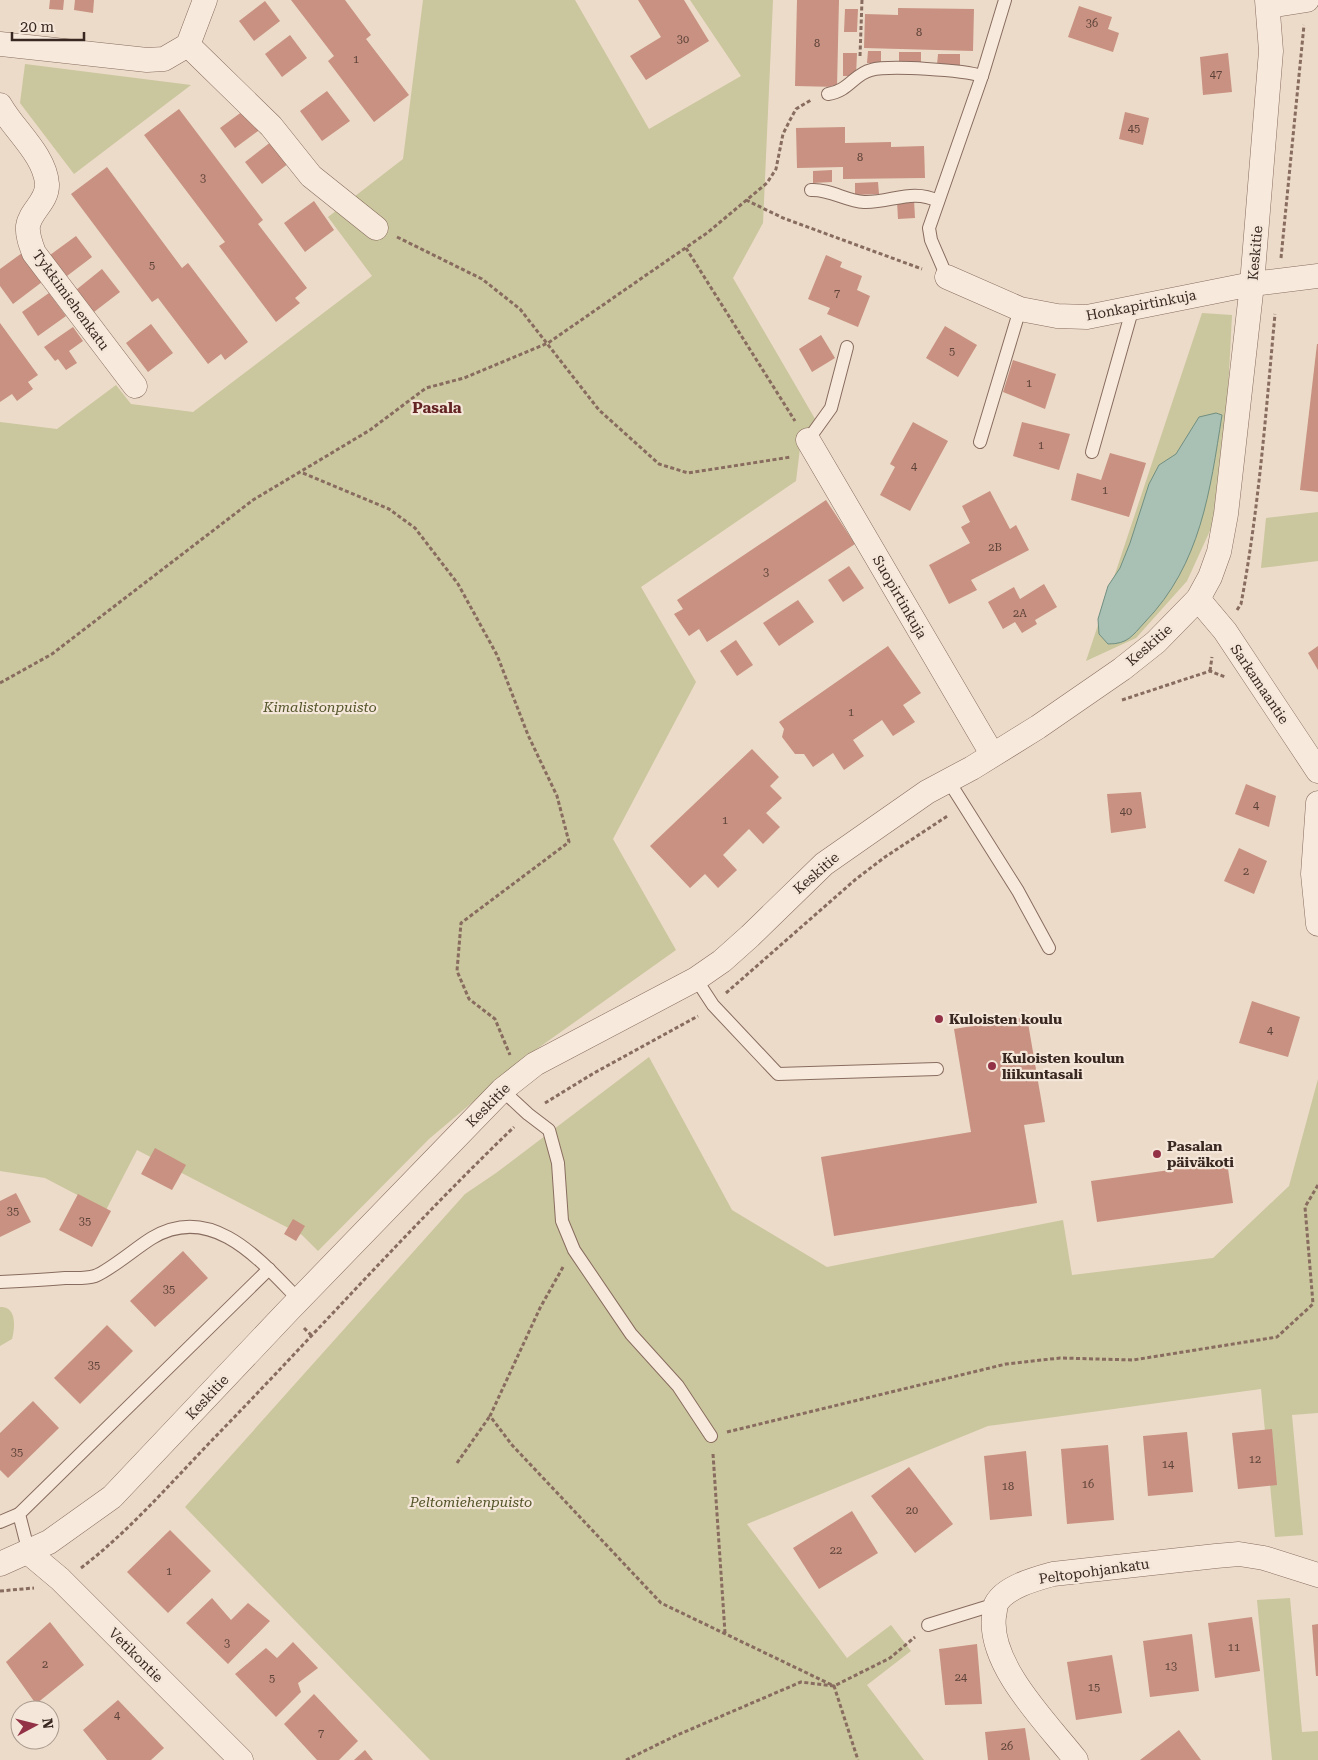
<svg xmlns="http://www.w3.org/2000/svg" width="1318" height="1760" font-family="'Roboto Serif',serif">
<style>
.green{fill:#cac69d}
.water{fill:#a9c1b5;stroke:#708f81}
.building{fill:#c89181}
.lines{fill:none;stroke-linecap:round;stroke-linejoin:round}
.service-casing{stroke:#886c5f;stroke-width:14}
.minor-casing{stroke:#886c5f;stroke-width:25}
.path{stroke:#886c5f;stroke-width:3;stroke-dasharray:4 2.5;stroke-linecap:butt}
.service{stroke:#f7eadc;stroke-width:12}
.minor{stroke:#f7eadc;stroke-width:24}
.poi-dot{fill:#933246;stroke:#f4e6d8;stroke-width:2}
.labels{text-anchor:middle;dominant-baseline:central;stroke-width:4.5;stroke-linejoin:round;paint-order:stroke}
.number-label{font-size:11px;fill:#5d4239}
.street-label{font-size:14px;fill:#392821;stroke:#f4e6d8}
.park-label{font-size:14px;font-style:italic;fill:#525429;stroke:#f4e6d8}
.poi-label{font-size:14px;font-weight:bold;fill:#392821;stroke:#f4e6d8;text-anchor:start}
.neighbourhood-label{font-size:15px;font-weight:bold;fill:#632423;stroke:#f4e6d8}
</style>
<rect width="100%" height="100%" fill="#ecdbc9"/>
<g class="green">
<polygon points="423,0 575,0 649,129 741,76 690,0 773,0 763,223 733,278 818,424 802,432 796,481 641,587 696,682 613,839 676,950 527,1056 429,1139 318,1251 302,1235 137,1150 106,1210 45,1178 0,1171 0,422 57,429 116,385 131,404 193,412 372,276 328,217 403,159"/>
<polygon points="25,64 191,85 74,174 20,103"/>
<polygon points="1202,313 1232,315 1227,411 1213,524 1187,581 1136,638 1086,661"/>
<polygon points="1318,512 1318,561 1261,568 1266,518"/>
<polygon points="649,1057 732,1210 827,1267 1063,1220 1072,1275 1213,1258 1289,1186 1318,1079 1318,1413 1292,1415 1303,1535 1275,1537 1261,1389 988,1426 747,1524 847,1658 891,1625 911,1651 867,1685 924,1760 430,1760 185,1507 465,1194 496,1173"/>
<path d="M0,1307C17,1306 15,1328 12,1339L0,1346Z"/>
<polygon points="1290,1598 1302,1732 1318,1731 1318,1760 1272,1760 1257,1600"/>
</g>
<path class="water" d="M1216,413L1222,415C1210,491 1201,564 1145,622C1132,636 1128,644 1108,644L1099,634L1098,619L1108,586L1120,568L1130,543L1149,484L1159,465L1176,454L1199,417Z"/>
<g class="building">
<polygon points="50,0 64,0 63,10 49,9"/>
<polygon points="75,0 94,0 93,13 74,10"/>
<polygon points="291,0 345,0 371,35 366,39 409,95 374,122 328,61 334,56"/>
<polygon points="638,0 684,0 709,41 646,80 630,56 661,37"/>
<polygon points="797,0 839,0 837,87 795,86"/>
<polygon points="265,1 280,21 254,41 239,21"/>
<polygon points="1079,6 1112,17 1108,29 1119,33 1113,52 1068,37"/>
<polygon points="898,8 974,9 973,51 864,48 865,14 898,15"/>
<polygon points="845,9 858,9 857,32 844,32"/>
<polygon points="290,35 307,58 282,77 265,54"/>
<polygon points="868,51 881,51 881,63 867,63"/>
<rect x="899" y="52" width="22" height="11"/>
<polygon points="843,53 857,53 856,76 843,76"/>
<polygon points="1228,53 1232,92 1203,95 1200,57"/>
<polygon points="938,54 960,54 960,65 937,65"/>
<polygon points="327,91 350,121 322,141 300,111"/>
<polygon points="247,108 262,128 235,148 220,128"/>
<polygon points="179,109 263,220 258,224 307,288 295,298 300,303 276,322 219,246 225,242 144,135"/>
<polygon points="1125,112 1149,118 1143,145 1119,139"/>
<polygon points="845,127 845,143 891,142 891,147 924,146 925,178 843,179 843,167 797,168 796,128"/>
<polygon points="272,141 289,163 262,184 245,162"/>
<polygon points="107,167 182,268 188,263 248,342 225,360 221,354 208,364 158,298 152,302 71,194"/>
<polygon points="832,170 832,182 813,183 813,171"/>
<polygon points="878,182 879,194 855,195 855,183"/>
<polygon points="914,200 915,218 898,219 897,201"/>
<polygon points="314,201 334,230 305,252 284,223"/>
<polygon points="76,236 92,257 67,276 50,255"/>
<polygon points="22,253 42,282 13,304 0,286 0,269"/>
<polygon points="826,255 842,262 840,267 862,276 857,290 870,296 858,327 827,314 830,308 808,299"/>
<polygon points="102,269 120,292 94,312 76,290"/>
<polygon points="49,293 66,316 38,336 22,312"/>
<polygon points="0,323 38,375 28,382 33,389 17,401 12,394 0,402"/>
<polygon points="151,324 173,353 148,372 126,343"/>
<polygon points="945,326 977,345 958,377 926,358"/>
<polygon points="73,327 83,341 69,351 77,363 66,370 58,359 55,361 44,347"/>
<polygon points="821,335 835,358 812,372 799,349"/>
<polygon points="1317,344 1318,344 1318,492 1300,490"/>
<polygon points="1013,360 1056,374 1045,409 1003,392"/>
<polygon points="913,422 948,441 910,511 880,495 895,467 890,464"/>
<polygon points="1022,422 1070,434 1059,470 1013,456"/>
<polygon points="1110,453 1146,463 1129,517 1071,500 1077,473 1101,480"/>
<polygon points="990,491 1010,529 1016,525 1029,550 971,580 977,590 949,604 929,565 970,543 961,527 970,522 962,506"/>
<polygon points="826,500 855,544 707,642 699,629 689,636 674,614 683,609 677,600"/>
<polygon points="849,566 864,588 843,602 828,580"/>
<polygon points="1044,584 1057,607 1035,620 1037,624 1022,633 1015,622 1003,629 988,602 1014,587 1020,599"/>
<polygon points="798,600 814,622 779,646 763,623"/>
<polygon points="736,640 753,665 737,676 720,651"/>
<polygon points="888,646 921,693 903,705 915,722 893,736 882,720 853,740 864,756 844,770 833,753 813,767 804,754 795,754 782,737 784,729 779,722"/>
<polygon points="1318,646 1318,670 1308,653"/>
<polygon points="752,749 779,777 770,786 782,798 766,813 780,827 763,844 749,829 723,855 737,870 718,888 705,874 690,888 650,846"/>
<polygon points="1246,784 1276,796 1269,827 1235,814"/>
<polygon points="1141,792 1146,828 1111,833 1107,794"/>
<polygon points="1239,848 1267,861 1254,894 1224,881"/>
<polygon points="1252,1001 1300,1017 1288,1057 1239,1043"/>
<polygon points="1027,1017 1045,1122 1024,1125 1037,1203 834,1236 821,1157 971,1132 954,1029"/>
<polygon points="155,1148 186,1165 172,1190 141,1174"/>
<polygon points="1227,1162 1233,1203 1097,1222 1091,1181"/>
<polygon points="16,1193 31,1222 0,1237 0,1201"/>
<polygon points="78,1194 111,1211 92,1247 59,1230"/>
<polygon points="293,1219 305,1226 296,1241 284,1234"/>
<polygon points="183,1251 208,1278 155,1327 130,1301"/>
<polygon points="107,1325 133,1351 80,1404 54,1378"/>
<polygon points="33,1401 59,1428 8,1478 0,1470 0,1433"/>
<polygon points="1272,1429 1277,1485 1238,1489 1232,1433"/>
<polygon points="1187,1432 1193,1492 1148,1496 1143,1436"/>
<polygon points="1108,1445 1114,1520 1067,1524 1061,1449"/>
<polygon points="1026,1451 1032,1516 990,1520 984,1456"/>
<polygon points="909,1467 953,1524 915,1553 871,1496"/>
<polygon points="852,1511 878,1553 819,1589 793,1548"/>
<polygon points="170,1530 211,1571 168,1613 127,1572"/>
<polygon points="212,1598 231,1620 248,1603 270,1621 228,1664 186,1623"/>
<polygon points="1252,1617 1260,1671 1215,1678 1208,1623"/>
<polygon points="50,1622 84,1665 36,1704 6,1662"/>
<polygon points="1318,1624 1318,1676 1316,1676 1312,1625"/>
<polygon points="1192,1634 1199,1691 1150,1697 1143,1641"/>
<polygon points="293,1642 318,1668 298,1683 301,1692 276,1717 235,1674 266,1648 277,1658"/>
<polygon points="977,1644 982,1704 945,1705 939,1649"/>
<polygon points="1112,1655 1122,1713 1076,1720 1067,1662"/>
<polygon points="314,1694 358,1741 339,1760 317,1760 284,1724"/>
<polygon points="118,1700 164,1748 151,1760 107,1760 83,1730"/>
<polygon points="1025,1728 1030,1760 988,1760 985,1732"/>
<polygon points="1179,1730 1201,1760 1140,1760"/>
<polygon points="365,1750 373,1760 354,1760"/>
</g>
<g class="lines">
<defs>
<g id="service">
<path d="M828,94C849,91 854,74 871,70C889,65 964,70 982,76"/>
<path d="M811,190C830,189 846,201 864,202C891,203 912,188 938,201"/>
<polyline points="947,277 931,240 929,228 982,76 1005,0"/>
<polyline points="808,440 831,408 847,347"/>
<polyline points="980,442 1020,309"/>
<polyline points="1092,452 1133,307"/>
<polyline points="948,780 1018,891 1049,948"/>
<polyline points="696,979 713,1005 778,1074 937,1069"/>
<polyline points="502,1090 528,1114 549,1130 558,1163 562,1221 574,1250 631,1334 678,1386 711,1436"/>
<path d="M0,1282C22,1281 43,1280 65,1278C74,1278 86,1279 95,1276C109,1271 137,1247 152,1238C212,1202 260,1260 299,1300"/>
<polyline points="0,1522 19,1514"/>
<polyline points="29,1553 19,1514 269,1269"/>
<polyline points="928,1625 996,1604"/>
</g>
<g id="minor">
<polyline points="1269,6 1307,0"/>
<polyline points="0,44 147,60 164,59 188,45 205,0"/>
<polyline points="188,45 271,126 311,176 376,228"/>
<path d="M0,105C14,130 45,155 47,184C48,201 30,211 28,226C27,235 31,245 34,253L135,386"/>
<polyline points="947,277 1020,309 1057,316 1087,317 1252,284 1318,276"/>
<polyline points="808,440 992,754"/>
<polyline points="1198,599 1225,631 1318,771"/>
<polyline points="1318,803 1313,874 1318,924"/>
<polyline points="29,1553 60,1579 241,1760"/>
<polyline points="0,1564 49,1542 112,1497 288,1311 502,1090 535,1064 696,979 722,961 750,936 824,864 927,792 972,768 1038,727 1122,669 1156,642 1198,599 1210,577 1219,552 1226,514 1252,284 1271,51 1267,0"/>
<path d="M1076,1760C1047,1723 988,1665 994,1616C995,1613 995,1607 996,1604C1005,1587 1035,1579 1053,1574L1216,1556L1239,1554L1264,1558L1318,1575"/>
</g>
</defs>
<use href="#service" class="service-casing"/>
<use href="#minor" class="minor-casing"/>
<g class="path">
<polyline points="860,56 862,0"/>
<polyline points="746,200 783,218 922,269"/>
<polyline points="397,237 482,279 520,309 599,410 659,464 688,473 791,457"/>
<polyline points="686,248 795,421"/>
<polyline points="1281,258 1304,25"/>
<polyline points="303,473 389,509 415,528 458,584 497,655 528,735 557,796 569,842 461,923 457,971 469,999 495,1019 510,1055"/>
<path d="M1237,610L1241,604C1259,508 1266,411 1275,314"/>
<polyline points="1210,671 1212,657"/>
<polyline points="0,683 52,654 253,500 370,430 426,388 464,378 548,343 707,233 767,183 776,169 783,134 790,120 796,109 811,100"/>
<polyline points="1122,700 1210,671 1225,677"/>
<polyline points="726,993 856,879 885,857 949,815"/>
<polyline points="545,1103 594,1073 698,1016"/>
<polyline points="563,1267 540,1308 490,1416 512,1445 661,1603 834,1686 858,1760"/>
<polyline points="304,1328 312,1336"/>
<polyline points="727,1432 1006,1364 1060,1358 1133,1360 1277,1337 1313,1304 1305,1207 1318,1185"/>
<polyline points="713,1454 725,1633"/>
<polyline points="457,1463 490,1416"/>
<path d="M81,1568C132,1529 175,1478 219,1433C318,1331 412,1225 514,1127"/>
<polyline points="0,1591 34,1588"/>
<polyline points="626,1760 675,1736 801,1682 834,1686 890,1658 915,1637"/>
</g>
<use href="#service" class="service"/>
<use href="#minor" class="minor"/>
</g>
<g class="poi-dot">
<circle cx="939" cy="1019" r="5"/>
<circle cx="992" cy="1066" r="5"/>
<circle cx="1157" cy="1154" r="5"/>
</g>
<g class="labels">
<g class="number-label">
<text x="1092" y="23">36</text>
<text x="919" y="32">8</text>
<text x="683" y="39">30</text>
<text x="817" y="43">8</text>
<text x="356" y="59">1</text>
<text x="1216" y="74">47</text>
<text x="1134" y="128">45</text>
<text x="860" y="157">8</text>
<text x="203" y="178">3</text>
<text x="152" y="265">5</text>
<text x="837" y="293">7</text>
<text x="952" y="351">5</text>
<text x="1029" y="383">1</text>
<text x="1041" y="445">1</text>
<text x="914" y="466">4</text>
<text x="1105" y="490">1</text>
<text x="995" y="547">2B</text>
<text x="766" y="572">3</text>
<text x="1020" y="613">2A</text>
<text x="851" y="712">1</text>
<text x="1256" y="805">4</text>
<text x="1126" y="811">40</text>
<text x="725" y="820">1</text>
<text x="1246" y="871">2</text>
<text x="1270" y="1030">4</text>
<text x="13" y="1211">35</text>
<text x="85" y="1221">35</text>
<text x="169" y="1289">35</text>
<text x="94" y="1365">35</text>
<text x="17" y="1452">35</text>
<text x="1255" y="1459">12</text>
<text x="1168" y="1464">14</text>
<text x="1088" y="1484">16</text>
<text x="1008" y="1486">18</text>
<text x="912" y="1510">20</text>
<text x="836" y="1550">22</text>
<text x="169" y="1571">1</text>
<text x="227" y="1643">3</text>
<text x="1234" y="1647">11</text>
<text x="45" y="1664">2</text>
<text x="1171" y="1666">13</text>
<text x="961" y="1677">24</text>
<text x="272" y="1678">5</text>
<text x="1094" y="1687">15</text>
<text x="117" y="1715">4</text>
<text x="321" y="1733">7</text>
<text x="1007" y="1746">26</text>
</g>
<g class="street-label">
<text transform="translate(1255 253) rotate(-85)">Keskitie</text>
<text transform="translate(71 300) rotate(54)">Tykkimiehenkatu</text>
<text transform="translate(1141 305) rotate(-11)">Honkapirtinkuja</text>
<text transform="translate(900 597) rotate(60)">Suopirtinkuja</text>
<text transform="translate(1149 645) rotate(-41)">Keskitie</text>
<text transform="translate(1260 684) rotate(56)">Sarkamaantie</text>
<text transform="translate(816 873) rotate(-41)">Keskitie</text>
<text transform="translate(488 1105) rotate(-45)">Keskitie</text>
<text transform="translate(207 1397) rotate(-47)">Keskitie</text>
<text transform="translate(1094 1571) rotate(-8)">Peltopohjankatu</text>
<text transform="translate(136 1655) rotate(45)">Vetikontie</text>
</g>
<g class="park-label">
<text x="320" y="707">Kimalistonpuisto</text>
<text x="471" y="1502">Peltomiehenpuisto</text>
</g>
<g class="poi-label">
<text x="949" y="1019">Kuloisten koulu</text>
<text x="1002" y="1058">Kuloisten koulun<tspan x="1002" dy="16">liikuntasali</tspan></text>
<text x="1167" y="1146">Pasalan<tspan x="1167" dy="16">päiväkoti</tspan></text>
</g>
<g class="neighbourhood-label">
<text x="437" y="408">Pasala</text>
</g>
</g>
<g transform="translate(35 1725) rotate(83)"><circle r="24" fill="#f4e6d8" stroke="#a99a8f"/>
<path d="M0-4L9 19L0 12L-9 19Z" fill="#933246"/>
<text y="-8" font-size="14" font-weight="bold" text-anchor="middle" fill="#392821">N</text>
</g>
<path d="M12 32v8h72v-8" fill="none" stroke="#392821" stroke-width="2.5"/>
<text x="20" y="32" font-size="15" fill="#392821" stroke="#f4e6d8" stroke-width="4" paint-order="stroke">20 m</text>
</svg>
